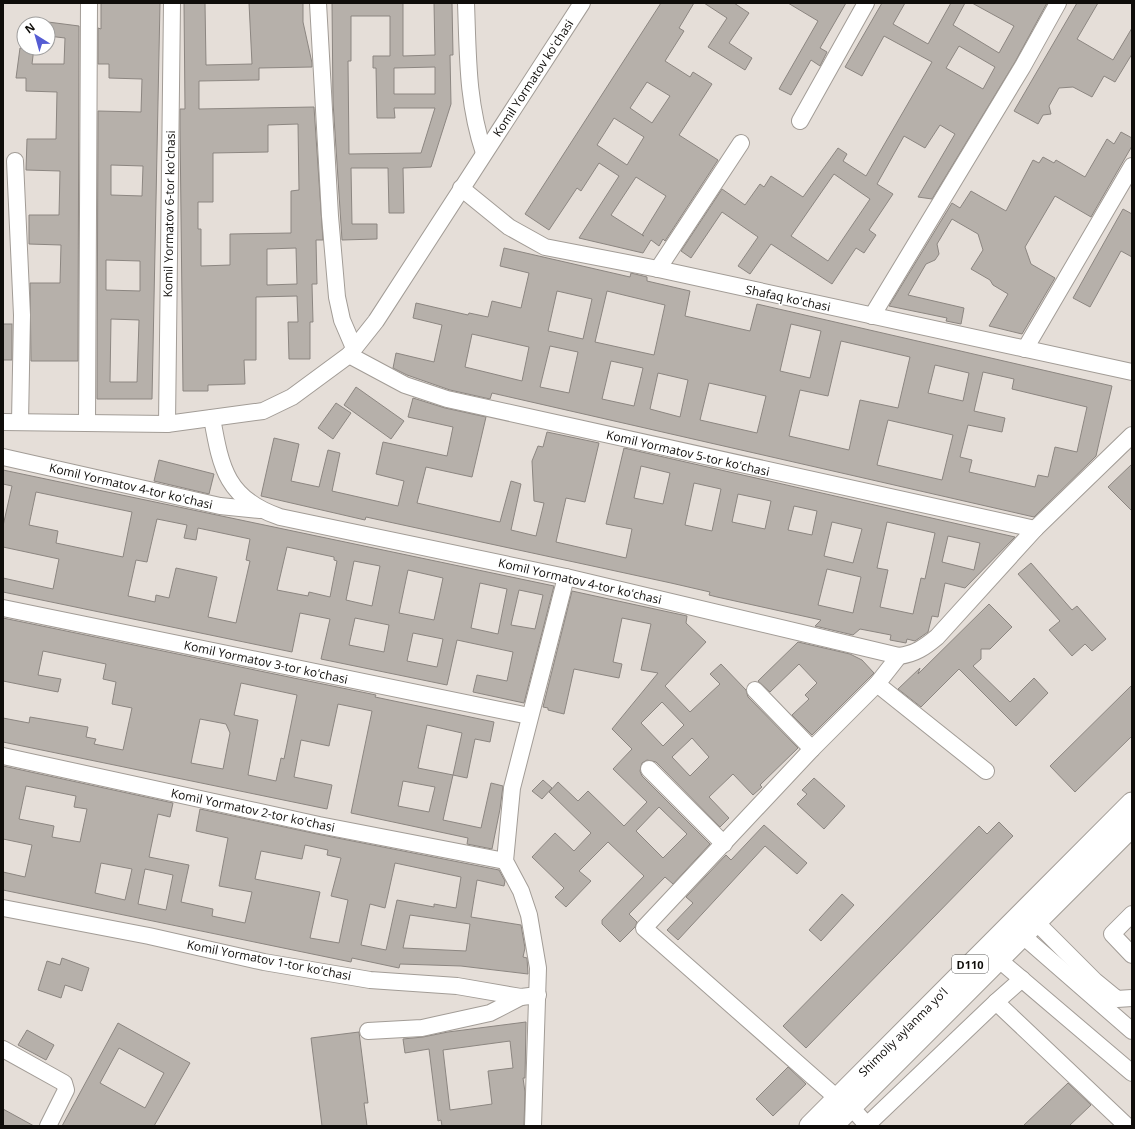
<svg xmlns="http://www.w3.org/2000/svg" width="1135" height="1129" font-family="'Open Sans',sans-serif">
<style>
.building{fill:#b6b0aa;stroke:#8c8681;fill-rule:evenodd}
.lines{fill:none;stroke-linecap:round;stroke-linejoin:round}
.minor-casing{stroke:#a29c96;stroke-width:18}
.major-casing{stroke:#a29c96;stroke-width:23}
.minor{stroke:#fff;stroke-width:16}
.major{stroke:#fff;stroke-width:21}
.labels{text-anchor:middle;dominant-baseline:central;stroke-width:3;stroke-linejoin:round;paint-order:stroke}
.shield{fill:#fff;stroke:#575654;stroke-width:1}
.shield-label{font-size:11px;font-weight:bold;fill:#0f0d0a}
.street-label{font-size:12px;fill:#0f0d0a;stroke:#fff}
</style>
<rect width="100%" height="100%" fill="#e5ded8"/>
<g class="building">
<path d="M101,3H160L152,399H97L98,111L141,112L142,79L109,78V64H98V28L101,29ZM111,165L143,166L142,196L111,195ZM106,260L140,261V291L106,290ZM111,319L139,320L137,382H110Z"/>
<path d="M184,3H205L206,65L252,64L249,3H303V22L312,63V67L259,68V80L199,81V109L314,107L323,240H316L317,284H312L313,322H310V359H289L288,322H298L297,296L256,297V360H244L245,384L208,385V391H183L180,127V109H185ZM298,124L299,190L291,191V233L230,234V265L201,266V229H198V202H213V153L268,152V125ZM296,248L297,284L267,285V249Z"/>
<path d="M332,3H403V56L435,55L434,3H452L453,55H450L451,104L431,167L403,168L404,213H389L388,168H351L352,224H377V239L342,240L333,102ZM351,16H390V56H373V68H376L377,118H395L394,108H435L421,153L349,154L348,61H351ZM435,67V94H394V68Z"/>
<path d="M661,3H694L679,28L684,31L665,61L690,77L693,72L712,84L679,135L718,160L665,241L663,239L659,246L651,240L643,253L579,238L619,176L599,163L581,191L577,188L549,230L525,214ZM647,82L670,96L652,123L630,108ZM614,118L644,137L627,165L597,145ZM636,177L666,196L642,235L644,236L611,215Z"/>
<polygon points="704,3 734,3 749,13 729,43 752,58 745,70 708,47 727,18"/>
<polygon points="788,3 846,3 820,48 827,52 820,66 811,60 791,95 779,89 818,21"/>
<path d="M882,3H905L893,24L928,44L951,3H965L953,25L999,53L1014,26L972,3H1047L1015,62L932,199L918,197L955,134L940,125L925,148L904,136L877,184L893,194L869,230L876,235L864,253L856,248L832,284L771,244L750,274L738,266L758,237L722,212L691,258L681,251L722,189L745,205L760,184L764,187L771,176L803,197L838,148L847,154L843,161L866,176L932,62L884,36L862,76L845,67ZM959,46L995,67L983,89L946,68ZM834,174L870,199L828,261L791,236Z"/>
<polygon points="1077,3 1098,3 1077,39 1113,60 1132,28 1132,54 1115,82 1104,76 1092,97 1073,87 1059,88 1049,106 1051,114 1043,115 1038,124 1014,111"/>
<polygon points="48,22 79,26 78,361 31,361 30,283 60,283 61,245 29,244 29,215 59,215 60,171 26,170 27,139 56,139 57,92 26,91 26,78 16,78 20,48 34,48 32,64 64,64 65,38 48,36"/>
<polygon points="1121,132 1132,138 1132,146 1091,217 1055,196 1025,247 1031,264 1055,278 1022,334 989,326 1008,294 993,285 990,280 971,269 983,250 978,234 952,219 937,244 939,254 935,260 926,264 908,295 964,308 961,324 946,321 947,318 889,306 952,203 960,208 971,191 1006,211 1033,160 1039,163 1043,157 1054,163 1056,160 1085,177 1107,139 1114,144"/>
<polygon points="1123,209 1132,214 1132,257 1121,251 1090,307 1073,298"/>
<path d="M504,248L630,277L631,273L647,277V281L690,291L685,316L750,331L757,304L1112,386L1096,456L1034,517L492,393L490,399L450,390L407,375L393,368L396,353L434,362L442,325L413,318L416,303L468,315L469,313L488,317L492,301L521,308L529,273L500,266ZM557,291L592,299L583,339L548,331ZM607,291L665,305L654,355L595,342ZM791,324L821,331L810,378L780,371ZM472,334L529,347L522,381L465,367ZM841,341L910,357L898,408L860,400L849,450L789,436L800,390L828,396ZM550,346L578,352L569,393L540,387ZM611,361L643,368L634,406L602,399ZM935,365L969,373L963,401L928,393ZM983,372L1014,379L1012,389L1087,407L1077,452L1055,447L1048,477L1038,475L1035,487L969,472L972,460L960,457L968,425L1002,432L1005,418L974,411ZM658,373L688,380L680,417L650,409ZM709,383L766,396L757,433L700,420ZM888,420L953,435L942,480L877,465Z"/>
<rect x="3" y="324" width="9" height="36"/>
<polygon points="356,387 404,421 391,439 344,405"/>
<path d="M413,398L445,408L486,417L472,477L426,467L417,503L500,522L511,481L521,484L511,530L536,536L544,503L534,501L532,461L538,446L543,447L547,432L599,443L585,502L566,498L556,542L626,558L632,529L606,524L624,448L1015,537L965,588L945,583L938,617L932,616L928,632L915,641L907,639L906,643L890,640L891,635L860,629L853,635L815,626L821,620L717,597L709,595L710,592L671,583L366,517L365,520L261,496L274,438L299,444L291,481L319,487L328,450L340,453L332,491L398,506L404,481L376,474L383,442L447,456L453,427L408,417ZM641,466L670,473L663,504L634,498ZM694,483L721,489L712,531L685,525ZM738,494L771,501L765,529L732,522ZM794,506L817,511L812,535L788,530ZM832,522L862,529L853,563L824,556ZM887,522L935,533L925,579L921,578L913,614L880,607L888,570L877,568ZM948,536L980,543L974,570L942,562ZM827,569L861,577L853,613L818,605Z"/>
<polygon points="336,403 351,413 333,439 318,428"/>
<polygon points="159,460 214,474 209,494 154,481"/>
<polygon points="1132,464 1132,511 1108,487"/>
<path d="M3,470L554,586L524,703L473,692L477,675L507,681L513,652L457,640L447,685L321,659L330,619L300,613L292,652L3,592V578L53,589L59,559L3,547V526L12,486L3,484ZM36,492L132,512L123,557L56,543L58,531L29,525ZM157,519L187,525L184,538L196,540L198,528L250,539L246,560L250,561L236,623L208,617L217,577L176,568L169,598L156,595L155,602L128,596L136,560L147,562ZM287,547L334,557V560L337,561L330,597L309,592L308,596L277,590ZM354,561L380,566L372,606L346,600ZM408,570L443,578L434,620L399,613ZM480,583L507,589L498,634L471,628ZM519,590L543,595L535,629L511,625ZM355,618L389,625L384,652L349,645ZM413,633L443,639L437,667L407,661Z"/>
<polygon points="1031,563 1072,610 1077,606 1106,639 1092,651 1085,644 1072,656 1049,630 1060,621 1018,574"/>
<path d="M572,591L687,616L686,623L706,642L665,686L690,712L720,684L710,674L721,664L746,690L748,697L798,748L760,785L762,787L753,795L733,774L709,797L729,818L720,827L656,762L647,760L642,763L640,771L642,776L710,844L673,884L665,877L629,914L637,922L635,927L620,942L602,924V920L644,876L608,842L579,871L591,881L566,907L555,897L564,888L532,857L555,833L574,851L591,833L549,792L558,782L578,801L588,791L624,826L647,802L613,769L632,749L612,729L658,673L641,670L651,624L622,618L613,662L622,664L619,678L574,669L564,714L548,710V708L543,707ZM662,702L684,725L663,746L641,723ZM692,738L709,757L690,776L672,757ZM659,807L687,834L663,858L636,831Z"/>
<polygon points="989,604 1012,627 990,649 981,649 981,659 973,666 1010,702 1034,678 1048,693 1016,726 959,669 921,707 898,689 920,668 918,674"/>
<path d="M3,618L376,695L375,697L494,722L490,742L475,739L467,778L453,775L462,733L427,725L418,768L453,775L443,820L481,828L491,783L503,786L500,809L492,849L467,844L468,838L351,813L372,711L338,704L329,746L301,740L294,777L332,785L327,809L3,742V718L29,723L30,717L88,727L86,737L96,739L94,744L123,750L132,708L112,704L116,682L103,679L106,664L43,651L38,675L61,679L58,692L3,681ZM241,683L297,695L284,759L281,758L276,781L248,775L258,720L234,715ZM200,719L226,724L230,733L223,769L191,763ZM403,781L435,787L429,812L398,806Z"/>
<polygon points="798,642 850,654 862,660 874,673 812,735 792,715 809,699 805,695 817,683 799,664 770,692 758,681"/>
<polygon points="1132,685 1132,736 1075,792 1050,766"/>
<path d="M3,766L173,803L170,817L158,814L149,857L189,865L181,902L213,909L212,916L245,923L252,892L219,886L228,838L196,831L200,809L317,834L499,870L505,881L504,886L477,880L471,917L521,925L525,948L523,957L527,958L528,974L461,966L400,964L399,968L352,958L351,962L3,890V872L25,877L32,845L3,839ZM26,786L76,796L74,807L87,809L80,842L52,837L54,826L19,819ZM305,845L328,850L327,855L341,858L331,896L348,900L339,943L310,938L320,892L255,879L261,851L302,859ZM101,863L132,869L125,900L95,893ZM395,863L461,877L456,908L434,904V907L397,900L386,950L361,945L370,904L385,908ZM145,869L173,875L166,910L138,904ZM410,915L470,924L466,951L403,948Z"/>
<polygon points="814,778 845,806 824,829 797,804 807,794 802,790"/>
<polygon points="543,780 552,788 542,799 532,791"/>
<polygon points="999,822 1013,836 806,1048 783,1026 979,826 987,834"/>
<polygon points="764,825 807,863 797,874 765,846 678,940 667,930 693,903 686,897 726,855 731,860"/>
<polygon points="842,894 854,905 821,941 809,930"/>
<polygon points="62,958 89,968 82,991 65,985 61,998 38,990 47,961 60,965"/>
<path d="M526,1022L525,1078H523L525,1092L524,1126H442L441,1120L438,1121L429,1049L405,1053L403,1039L423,1037L448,1032ZM510,1041L513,1068L488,1071L492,1104L450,1110L443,1050Z"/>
<path d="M118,1023L190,1063L154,1126H62ZM119,1048L164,1073L145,1108L100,1083Z"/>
<polygon points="27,1030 54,1045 46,1060 18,1045"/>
<polygon points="359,1032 368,1103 364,1103 367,1126 322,1126 311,1038"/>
<polygon points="788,1067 806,1084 773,1116 756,1099"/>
<polygon points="1068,1083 1091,1105 1069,1126 1023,1126"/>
<polygon points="3,1109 34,1126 3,1126"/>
</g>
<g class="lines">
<defs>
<g id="minor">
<polyline points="318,3 330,216 337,297 342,320 354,348"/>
<path d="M466,3C468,56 467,102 484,153"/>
<polyline points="800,121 866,3"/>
<polyline points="15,161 22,315 20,422"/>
<polyline points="461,188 509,227 545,247 658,269 1132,372"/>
<polyline points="658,269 741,143"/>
<polyline points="872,316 1023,66 1058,3"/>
<polyline points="1025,349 1132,166"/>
<polyline points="349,355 405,385 447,399 1035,529"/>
<path d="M212,418C221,469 227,499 280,517L566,577L899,656C915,654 925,647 937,637L1035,529L1132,435"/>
<polyline points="3,422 167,424 263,411 292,397 349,355 376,321 582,3"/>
<polyline points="87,423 89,3"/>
<polyline points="167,424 172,3"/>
<polyline points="3,457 220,506 260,510"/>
<polyline points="3,608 529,716"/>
<polyline points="877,684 986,771"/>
<polyline points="755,690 812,749"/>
<polyline points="3,756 319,825 505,861"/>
<polyline points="649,769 724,844"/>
<polyline points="3,908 149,936 264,962 370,980 457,986 521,997 538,995"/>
<polyline points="1132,914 1112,934 1132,955"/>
<polyline points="1037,923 1095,981 1117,999 1132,998"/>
<polyline points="1023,936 1132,1031"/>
<polyline points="998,959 1132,1073"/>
<polyline points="996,1002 1022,979"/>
<polyline points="368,1031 422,1028 490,1013 521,997"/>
<polyline points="3,1049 64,1083 66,1090 48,1126"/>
<polyline points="837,1098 644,928 812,749 877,684 899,656"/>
<polyline points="851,1107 867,1125 996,1002 1127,1126"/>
<polyline points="533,1126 538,968 529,915 521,891 505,861 512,788 566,577"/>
</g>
<g id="major">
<polyline points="810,1126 1132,803"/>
<polyline points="832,1126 1132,826"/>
</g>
</defs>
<use href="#minor" class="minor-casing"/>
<use href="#major" class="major-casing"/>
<use href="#minor" class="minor"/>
<use href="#major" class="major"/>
</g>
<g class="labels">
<rect class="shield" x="952" y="955" width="36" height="18" rx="3"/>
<g class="shield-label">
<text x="970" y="964">D110</text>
</g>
<g class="street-label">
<text transform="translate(533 78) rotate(-57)">Komil Yormatov koʻchasi</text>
<text transform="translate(169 214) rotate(-89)">Komil Yormatov 6-tor koʻchasi</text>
<text transform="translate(788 298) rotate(12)">Shafaq koʻchasi</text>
<text transform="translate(688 453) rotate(13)">Komil Yormatov 5-tor koʻchasi</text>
<text transform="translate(131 486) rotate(13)">Komil Yormatov 4-tor koʻchasi</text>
<text transform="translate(580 581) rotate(13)">Komil Yormatov 4-tor koʻchasi</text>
<text transform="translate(266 662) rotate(12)">Komil Yormatov 3-tor koʻchasi</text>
<text transform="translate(253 810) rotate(12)">Komil Yormatov 2-tor koʻchasi</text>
<text transform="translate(269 960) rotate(11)">Komil Yormatov 1-tor koʻchasi</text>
<text transform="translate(903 1032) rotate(-45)">Shimoliy aylanma yoʻl</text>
</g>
</g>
<rect width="1135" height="1129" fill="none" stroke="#0f0d0a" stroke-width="8"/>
<g transform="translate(36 36) rotate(323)"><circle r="19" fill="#ffffff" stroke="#9f9e9d"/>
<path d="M0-3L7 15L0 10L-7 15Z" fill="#555cd3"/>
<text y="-6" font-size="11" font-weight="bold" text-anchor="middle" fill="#0f0d0a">N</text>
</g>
</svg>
